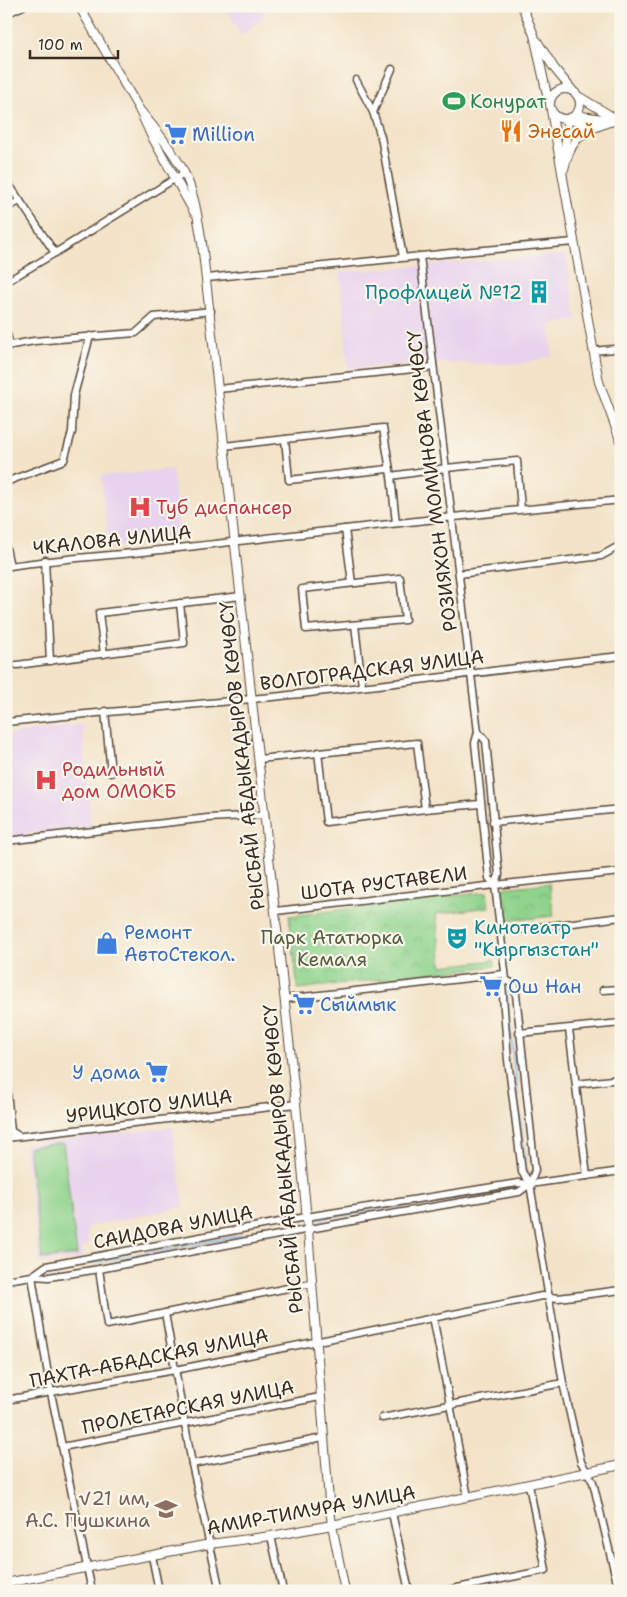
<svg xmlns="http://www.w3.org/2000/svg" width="627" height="1597" font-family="'Shantell Sans',sans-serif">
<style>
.built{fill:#e8d2ee}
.park{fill:url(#park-crowns);stroke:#647e55}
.garden{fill:#8ed38c;stroke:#647e55}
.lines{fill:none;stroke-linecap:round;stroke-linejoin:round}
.stream{stroke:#77ade5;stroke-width:2}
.minor-casing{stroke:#574638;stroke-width:9}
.major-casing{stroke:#574638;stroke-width:10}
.minor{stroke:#fff;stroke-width:6}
.major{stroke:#fff;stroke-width:8}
.labels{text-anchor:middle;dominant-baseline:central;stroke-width:4.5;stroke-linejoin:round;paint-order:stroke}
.leisure-label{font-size:19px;fill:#27864d;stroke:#fbf7ec;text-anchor:start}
.food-label{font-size:19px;fill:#c56008;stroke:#fbf7ec;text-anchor:start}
.shop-label{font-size:19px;fill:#366cbe;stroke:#fbf7ec;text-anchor:start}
.culture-label{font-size:19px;fill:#0d838f;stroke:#fbf7ec;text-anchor:end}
.street-label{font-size:19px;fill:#3b2a1e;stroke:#fbf7ec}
.health-label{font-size:19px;fill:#be3a42;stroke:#fbf7ec;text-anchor:start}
.park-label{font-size:19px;fill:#545d3f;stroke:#fbf7ec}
.education-label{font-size:19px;fill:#785e54;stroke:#fbf7ec;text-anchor:end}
</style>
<defs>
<pattern id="park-crowns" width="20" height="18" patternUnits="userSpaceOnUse" patternTransform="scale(1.25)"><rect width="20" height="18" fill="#8ed38c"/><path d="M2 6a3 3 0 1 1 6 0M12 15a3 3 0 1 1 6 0" fill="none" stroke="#7bb578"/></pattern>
</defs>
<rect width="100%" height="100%" fill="#fbf7ec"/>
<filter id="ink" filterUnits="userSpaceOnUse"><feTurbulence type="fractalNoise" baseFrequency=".02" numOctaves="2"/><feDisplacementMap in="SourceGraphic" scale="10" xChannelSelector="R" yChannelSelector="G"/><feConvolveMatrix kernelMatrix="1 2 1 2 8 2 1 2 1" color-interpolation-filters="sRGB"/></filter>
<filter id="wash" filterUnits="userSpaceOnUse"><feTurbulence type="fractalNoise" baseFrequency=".0096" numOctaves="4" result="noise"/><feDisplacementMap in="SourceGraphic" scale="20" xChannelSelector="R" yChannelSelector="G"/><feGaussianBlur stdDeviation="1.12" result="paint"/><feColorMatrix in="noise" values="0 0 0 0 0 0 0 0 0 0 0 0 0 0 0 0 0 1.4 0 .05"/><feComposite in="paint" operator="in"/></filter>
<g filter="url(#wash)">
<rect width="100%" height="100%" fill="#f3e3c8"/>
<g class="built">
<polygon points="225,6 265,6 263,18 241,36"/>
<polygon points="566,254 577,320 550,325 552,356 520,364 420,363 348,369 340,272"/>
<polygon points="172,469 180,538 109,548 101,476"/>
<polygon points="82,724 91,826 6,837 6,735"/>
<polygon points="172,1127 184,1207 87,1227 89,1245 82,1248 83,1258 40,1263 24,1144"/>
</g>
<g class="park">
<polygon points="549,883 554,916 505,921 502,888"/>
<polygon points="487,892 489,907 436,914 442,966 494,960 495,966 298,989 289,916"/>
</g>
<polygon class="garden" points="63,1143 77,1255 42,1259 28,1147"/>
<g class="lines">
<g class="stream">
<polyline points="506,988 526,1175"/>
<polyline points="319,1219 519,1188"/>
<polyline points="48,1271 298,1225"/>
</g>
</g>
</g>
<g filter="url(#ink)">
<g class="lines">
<defs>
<g id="minor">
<polyline points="6,14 23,6"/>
<polyline points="392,69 373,112 381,137 403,257"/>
<polyline points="356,80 373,112"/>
<polyline points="6,180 55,253 6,282"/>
<polyline points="6,208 20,201"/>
<polyline points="55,253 184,173"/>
<polyline points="420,256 478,732 475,743 489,878 495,885"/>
<polyline points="207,278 450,253 574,242"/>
<polyline points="6,331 10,345"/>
<polyline points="6,346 34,341 136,333 154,317 211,311"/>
<polyline points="593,351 614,349 621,351"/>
<polyline points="218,389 433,367"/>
<polyline points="285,439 289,480 388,469"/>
<polyline points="224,446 383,428 391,476 396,523"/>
<polyline points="391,476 446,468 517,461 521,509"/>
<polyline points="6,482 64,460 72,432 74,395 90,336"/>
<polyline points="345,529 352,583"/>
<path d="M6,548L10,566C60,558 111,556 161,550C314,533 467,514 621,500"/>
<polyline points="45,560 50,661"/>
<polyline points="459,574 601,556 621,545"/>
<polygon points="400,578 405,620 306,629 302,589"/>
<polyline points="355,625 362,686"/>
<polyline points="104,654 99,613 241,596"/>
<polyline points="17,665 184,643 180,603"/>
<polyline points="105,711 111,773"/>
<path d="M6,722C88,713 170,707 252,699C375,687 498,669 621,656"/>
<polyline points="478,732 486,741 499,875 495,885 506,980 502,984 508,1060 522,1172 530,1184 563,1383 581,1462 593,1482 619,1591"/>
<polyline points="318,752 326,822 425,809 480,804"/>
<polyline points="259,759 417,743 425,809"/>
<polyline points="493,822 621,809"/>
<polyline points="6,841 208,818 265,815"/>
<polyline points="276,911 495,885 621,872"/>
<polyline points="500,932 621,917"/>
<polyline points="506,980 515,985 535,1171 530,1184"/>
<polyline points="603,990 621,989"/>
<polyline points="285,999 504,974"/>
<polyline points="569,1029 587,1176"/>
<polyline points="519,1033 621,1023"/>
<polyline points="6,1082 11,1131 19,1136"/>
<polyline points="576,1084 621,1079"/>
<polyline points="6,1138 296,1104"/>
<polyline points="99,1269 107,1325 312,1283"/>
<polyline points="32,1276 46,1266 306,1217 518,1183 530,1184 621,1171"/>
<polyline points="32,1276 51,1393 92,1591"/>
<polyline points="6,1280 32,1276 49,1277 99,1269 368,1218 519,1192 530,1184"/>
<polyline points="165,1313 192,1464 220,1591"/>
<polyline points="433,1317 468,1497"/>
<polyline points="6,1400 175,1370 542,1296 558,1298 621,1290"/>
<polyline points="382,1418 563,1383"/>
<polyline points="62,1447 320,1397"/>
<polyline points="192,1464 323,1438"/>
<polyline points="392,1513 409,1591"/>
<polyline points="271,1536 283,1591"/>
<polyline points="152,1556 159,1591"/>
<polyline points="443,1591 546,1570 529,1485"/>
</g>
<g id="major">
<polyline points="79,6 139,109 151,135 194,212"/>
<polyline points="522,6 534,35 547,95 550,101"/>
<polyline points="537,41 554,68 573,91"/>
<circle cx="565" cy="104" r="15"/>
<polyline points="578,96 621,122"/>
<path d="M139,109C155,129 172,149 184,172C195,194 198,220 202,243L296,1104L308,1230L329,1501L332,1525L345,1591"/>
<polyline points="551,110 599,382 621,442"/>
<polyline points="575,115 609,120"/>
<path d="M570,118C582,129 601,125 614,121"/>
<polyline points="564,157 568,119"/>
<path d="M564,169C570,143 578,133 604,124"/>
<polyline points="6,1583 210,1544 271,1536 332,1525 621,1465"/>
</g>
</defs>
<use href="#minor" class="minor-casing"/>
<use href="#major" class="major-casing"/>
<use href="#minor" class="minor"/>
<use href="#major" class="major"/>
</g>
</g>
<defs>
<symbol id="stadium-bare" viewBox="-9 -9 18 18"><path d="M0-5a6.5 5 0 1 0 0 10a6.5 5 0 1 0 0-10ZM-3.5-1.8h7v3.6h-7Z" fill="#2e9e5b" stroke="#fbf7ec" stroke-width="2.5" paint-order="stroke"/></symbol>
<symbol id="restaurant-bare" viewBox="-9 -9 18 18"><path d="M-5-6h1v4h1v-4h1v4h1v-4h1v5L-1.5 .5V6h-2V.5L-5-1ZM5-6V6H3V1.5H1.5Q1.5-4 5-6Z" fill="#e8710a" stroke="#fbf7ec" stroke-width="2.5" paint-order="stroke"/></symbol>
<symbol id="supermarket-bare" viewBox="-9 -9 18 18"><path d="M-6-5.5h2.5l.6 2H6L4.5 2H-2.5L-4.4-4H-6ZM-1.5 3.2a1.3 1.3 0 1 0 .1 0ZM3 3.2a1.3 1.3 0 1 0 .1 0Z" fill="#3f7fe0" stroke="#fbf7ec" stroke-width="2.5" paint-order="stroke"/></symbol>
<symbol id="building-bare" viewBox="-9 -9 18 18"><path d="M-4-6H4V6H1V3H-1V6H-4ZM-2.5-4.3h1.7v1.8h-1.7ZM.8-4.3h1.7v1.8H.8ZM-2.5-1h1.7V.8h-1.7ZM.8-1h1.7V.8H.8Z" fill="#0f9aa8" stroke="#fbf7ec" stroke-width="2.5" paint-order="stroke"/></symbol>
<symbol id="hospital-bare" viewBox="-9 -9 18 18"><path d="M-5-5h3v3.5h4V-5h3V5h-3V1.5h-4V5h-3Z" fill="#e0444e" stroke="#fbf7ec" stroke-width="2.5" paint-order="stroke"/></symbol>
<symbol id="theatre-bare" viewBox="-9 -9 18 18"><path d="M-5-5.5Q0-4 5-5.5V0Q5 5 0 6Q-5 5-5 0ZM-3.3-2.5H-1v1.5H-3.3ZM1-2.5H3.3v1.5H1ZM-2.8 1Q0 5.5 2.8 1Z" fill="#0f9aa8" stroke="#fbf7ec" stroke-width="2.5" paint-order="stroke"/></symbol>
<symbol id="shop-bare" viewBox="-9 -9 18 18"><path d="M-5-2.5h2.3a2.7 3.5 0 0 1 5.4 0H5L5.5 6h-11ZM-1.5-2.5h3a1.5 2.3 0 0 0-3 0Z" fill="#3f7fe0" stroke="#fbf7ec" stroke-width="2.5" paint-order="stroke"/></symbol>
<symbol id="school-bare" viewBox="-9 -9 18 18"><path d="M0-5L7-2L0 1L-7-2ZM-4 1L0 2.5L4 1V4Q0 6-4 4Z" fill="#8d6e63" stroke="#fbf7ec" stroke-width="2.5" paint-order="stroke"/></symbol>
</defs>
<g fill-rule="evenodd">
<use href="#stadium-bare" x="438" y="85" width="32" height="32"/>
<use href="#restaurant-bare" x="495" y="115" width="32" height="32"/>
<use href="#supermarket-bare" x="160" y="118" width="32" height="32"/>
<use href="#building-bare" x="523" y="276" width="32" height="32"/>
<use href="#hospital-bare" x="124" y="491" width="32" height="32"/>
<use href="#hospital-bare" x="30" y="764" width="32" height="32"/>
<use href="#theatre-bare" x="441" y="922" width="32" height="32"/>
<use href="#shop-bare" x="91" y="927" width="32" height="32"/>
<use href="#supermarket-bare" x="475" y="970" width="32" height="32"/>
<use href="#supermarket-bare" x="288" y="988" width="32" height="32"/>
<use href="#supermarket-bare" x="141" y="1056" width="32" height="32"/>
<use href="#school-bare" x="150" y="1493" width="32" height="32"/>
</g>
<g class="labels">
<g class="leisure-label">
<text x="470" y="101">Конурат</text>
</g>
<g class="food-label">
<text x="528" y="131">Энесай</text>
</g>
<g class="shop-label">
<text x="192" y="134">Million</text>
<text x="124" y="932">Ремонт<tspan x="124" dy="22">АвтоСтекол.</tspan></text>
<text x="508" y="986">Ош Нан</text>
<text x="320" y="1004">Сыймык</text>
<text x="140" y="1072" text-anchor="end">У дома</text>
</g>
<g class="culture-label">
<text x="522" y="292">Профлицей №12</text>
<text x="474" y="927" text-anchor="start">Кинотеатр<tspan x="474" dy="22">"Кыргызстан"</tspan></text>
</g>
<g class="street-label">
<text transform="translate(432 481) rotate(-97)">РОЗИЯХОН МОМИНОВА КӨЧӨСҮ</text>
<text transform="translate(112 540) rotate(-6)">ЧКАЛОВА УЛИЦА</text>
<text transform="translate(372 670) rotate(-7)">ВОЛГОГРАДСКАЯ УЛИЦА</text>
<text transform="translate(242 756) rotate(-96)">РЫСБАЙ АБДЫКАДЫРОВ КӨЧӨСҮ</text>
<text transform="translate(384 883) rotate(-7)">ШОТА РУСТАВЕЛИ</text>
<text transform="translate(149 1106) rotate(-7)">УРИЦКОГО УЛИЦА</text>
<text transform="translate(283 1159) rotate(-95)">РЫСБАЙ АБДЫКАДЫРОВ КӨЧӨСҮ</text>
<text transform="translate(173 1227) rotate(-11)">САИДОВА УЛИЦА</text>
<text transform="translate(149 1358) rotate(-11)">ПАХТА-АБАДСКАЯ УЛИЦА</text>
<text transform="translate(188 1407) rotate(-11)">ПРОЛЕТАРСКАЯ УЛИЦА</text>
<text transform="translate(311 1510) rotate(-10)">АМИР-ТИМУРА УЛИЦА</text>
</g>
<g class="health-label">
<text x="156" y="507">Туб диспансер</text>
<text x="62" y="769">Родильный<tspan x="62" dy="22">дом ОМОКБ</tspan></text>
</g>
<g class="park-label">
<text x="332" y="937">Парк Ататюрка<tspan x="332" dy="22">Кемаля</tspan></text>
</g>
<g class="education-label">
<text x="150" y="1498">√21 им,<tspan x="150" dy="22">А.С. Пушкина</tspan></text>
</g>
</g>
<rect width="627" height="1597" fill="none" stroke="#fbf7ec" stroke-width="25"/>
<path d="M30 50v8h88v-8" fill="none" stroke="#3b2a1e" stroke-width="2.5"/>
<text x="38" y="50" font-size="15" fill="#3b2a1e" stroke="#fbf7ec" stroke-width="4" paint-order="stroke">100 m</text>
</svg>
